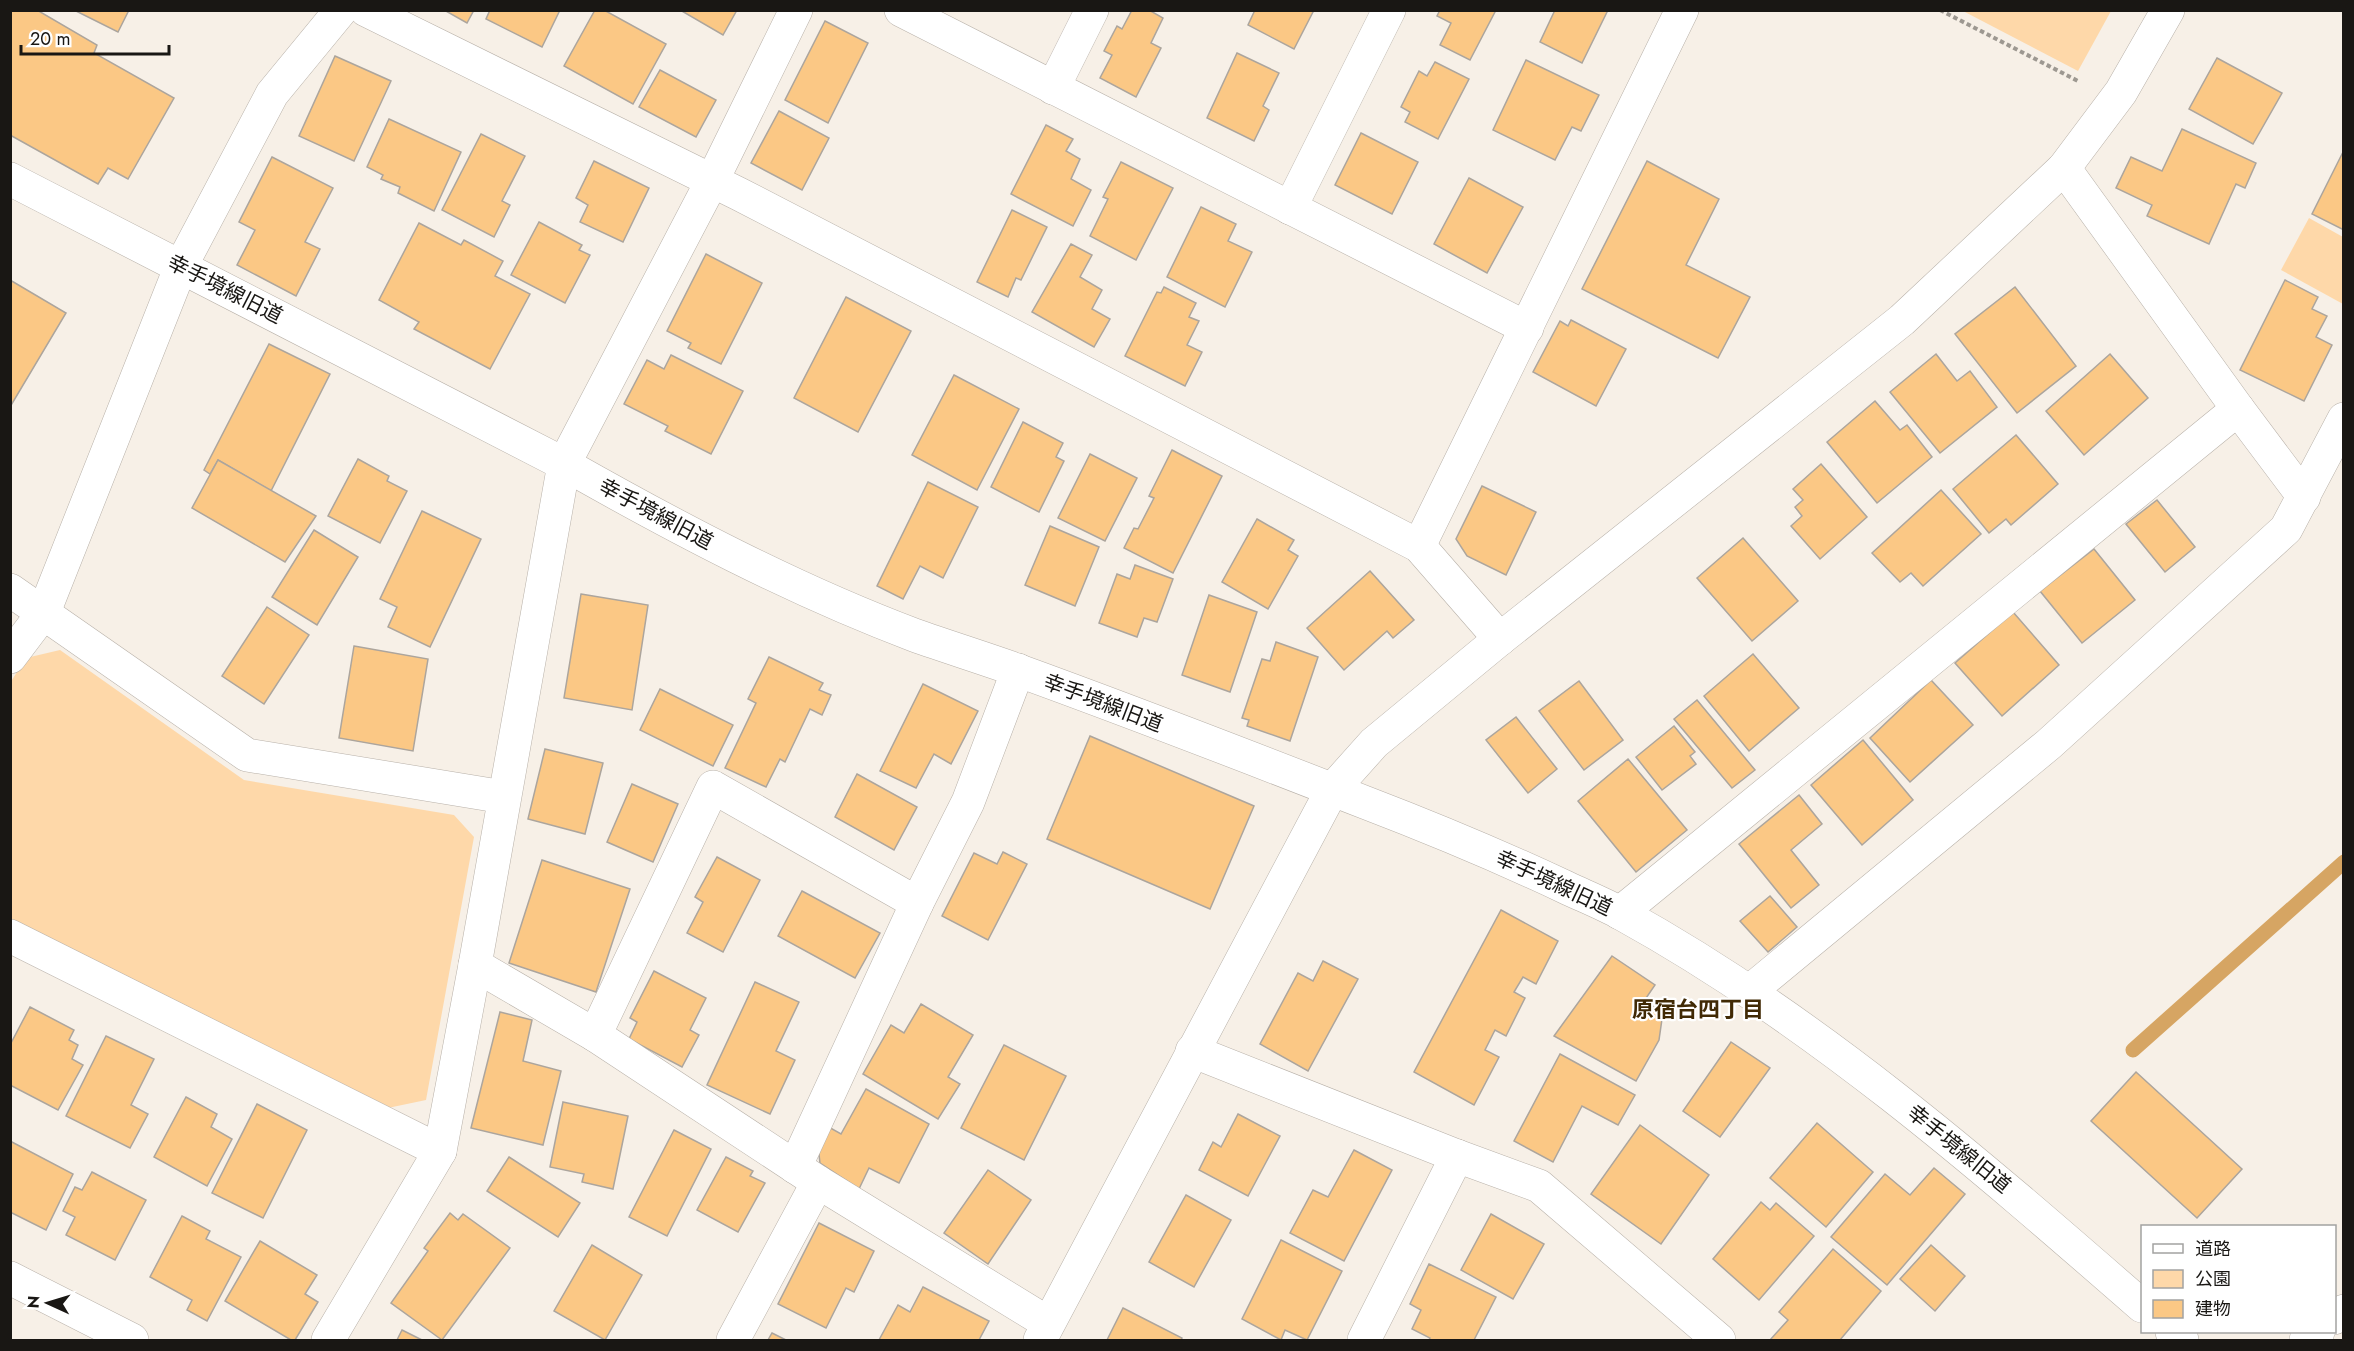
<svg xmlns="http://www.w3.org/2000/svg" width="2354" height="1351" font-family="Jost,'Noto Sans JP',sans-serif">
<style>
.green{fill:#fed8a9}
.lines{fill:none;stroke-linecap:round;stroke-linejoin:round}
.stream{stroke:#d6a563;stroke-width:15}
.building{fill:#fbc885;stroke:#aca59d;stroke-width:1.5}
.minor-casing{stroke:#b8b1a9;stroke-width:34}
.tertiary-casing{stroke:#b8b1a9;stroke-width:34}
.path{stroke:#9d9891;stroke-width:4;stroke-dasharray:4.5 3;stroke-linecap:butt}
.minor{stroke:#fff;stroke-width:33}
.tertiary{stroke:#fff;stroke-width:33}
.labels{text-anchor:middle;dominant-baseline:central;stroke-width:4.5;stroke-linejoin:round;paint-order:stroke}
.street-label{font-size:21px;fill:#191714;stroke:#fff}
.neighbourhood-label{font-size:22px;font-weight:bold;fill:#412a05;stroke:#fff}
</style>
<rect width="100%" height="100%" fill="#f7f0e7"/>
<g class="green">
<polygon points="1963,11 2111,11 2078,71"/>
<polygon points="2309,218 2343,237 2343,304 2281,270"/>
<polygon points="60,650 244,780 454,815 474,837 426,1100 383,1109 11,924 10,683 26,658"/>
</g>
<g class="lines">
<polyline class="stream" points="2133,1050 2344,862"/>
</g>
<g class="building">
<polygon points="10,10 37,10 97,45 94,53 174,98 128,179 108,168 98,184 10,135"/>
<polygon points="74,10 129,10 118,32"/>
<polygon points="444,10 474,10 467,23"/>
<polygon points="490,10 560,10 542,47 486,19"/>
<polygon points="595,10 604,10 666,44 633,104 564,66"/>
<polygon points="680,10 737,10 723,35"/>
<polygon points="1132,10 1149,10 1163,18 1151,43 1161,48 1136,97 1100,78 1112,55 1104,51 1117,26 1122,29"/>
<polygon points="1255,10 1314,10 1294,49 1248,25"/>
<polygon points="1440,10 1496,10 1470,60 1440,45 1451,23 1437,16"/>
<polygon points="1555,10 1608,10 1582,63 1540,42"/>
<polygon points="825,21 868,43 828,123 785,100"/>
<polygon points="1237,53 1279,73 1263,106 1269,110 1254,141 1207,118"/>
<polygon points="335,56 391,81 354,161 299,136"/>
<polygon points="2217,58 2282,93 2253,144 2189,109"/>
<polygon points="1526,60 1599,95 1581,131 1572,127 1555,160 1493,130"/>
<polygon points="1435,62 1469,79 1438,139 1405,122 1410,112 1401,107 1419,71 1427,76"/>
<polygon points="660,70 716,100 696,137 639,107"/>
<polygon points="779,111 829,138 802,190 751,163"/>
<polygon points="389,119 461,152 434,211 398,193 400,187 381,179 383,175 367,167"/>
<polygon points="1046,125 1073,139 1066,151 1080,159 1071,179 1091,190 1073,226 1011,194"/>
<polygon points="2182,129 2256,163 2245,188 2236,184 2209,244 2147,216 2152,205 2116,188 2131,157 2162,171"/>
<polygon points="1361,133 1418,162 1392,214 1335,185"/>
<polygon points="481,134 525,156 502,201 510,205 494,237 442,210"/>
<polygon points="2344,150 2344,230 2312,214"/>
<polygon points="272,157 333,188 305,242 320,249 296,296 237,265 255,230 239,222"/>
<polygon points="594,161 649,188 623,242 580,222 588,205 576,198"/>
<polygon points="1647,161 1719,199 1686,265 1750,297 1718,358 1582,289"/>
<polygon points="1121,162 1173,188 1136,260 1090,236 1108,199 1103,197"/>
<polygon points="1469,178 1523,207 1487,273 1434,244"/>
<polygon points="1201,207 1236,224 1228,241 1252,252 1225,307 1167,277"/>
<polygon points="1012,210 1047,227 1021,280 1016,278 1008,297 977,282"/>
<polygon points="539,222 582,245 579,250 590,255 565,303 511,275"/>
<polygon points="419,223 461,245 464,240 503,261 495,276 530,294 490,369 414,329 419,322 379,300"/>
<polygon points="1071,244 1092,255 1080,277 1102,290 1092,309 1110,319 1094,347 1032,312"/>
<polygon points="706,254 762,283 721,364 688,348 691,343 667,331"/>
<polygon points="10,280 66,313 10,407"/>
<polygon points="2285,280 2318,297 2312,309 2327,316 2316,337 2332,345 2304,401 2240,370"/>
<polygon points="1164,287 1196,303 1189,317 1199,321 1187,345 1202,352 1185,386 1125,356 1157,292 1161,293"/>
<polygon points="2015,287 2076,366 2017,413 1955,334"/>
<polygon points="846,297 911,331 858,432 794,398"/>
<polygon points="1571,320 1626,349 1596,406 1533,372 1560,321 1568,326"/>
<polygon points="269,344 330,374 271,491 218,460 210,474 204,470"/>
<polygon points="1936,354 1957,381 1970,371 1997,407 1940,453 1890,392"/>
<polygon points="2110,354 2148,398 2084,455 2046,411"/>
<polygon points="671,355 743,391 711,454 665,431 668,426 624,404 647,360 664,369"/>
<polygon points="954,375 1019,409 977,490 912,455"/>
<polygon points="1875,401 1900,430 1907,425 1932,457 1877,503 1827,442"/>
<polygon points="1023,422 1063,443 1056,457 1064,461 1039,512 991,487"/>
<polygon points="2016,435 2058,484 2011,525 2006,519 1989,533 1953,489"/>
<polygon points="1172,450 1222,476 1173,573 1124,548 1134,528 1138,529 1154,498 1149,496"/>
<polygon points="1090,454 1137,478 1105,541 1058,518"/>
<polygon points="358,459 389,476 387,481 407,491 380,543 328,516"/>
<polygon points="218,460 316,516 285,562 192,508"/>
<polygon points="1821,464 1867,517 1820,559 1791,526 1802,516 1795,507 1803,500 1793,489"/>
<polygon points="928,482 978,507 943,578 920,566 903,599 877,586"/>
<polygon points="1482,486 1536,512 1506,575 1467,556 1456,539"/>
<polygon points="1941,490 1981,534 1923,586 1911,573 1900,582 1872,553"/>
<polygon points="2157,500 2195,547 2165,572 2126,524"/>
<polygon points="422,511 481,539 430,647 388,627 397,607 380,599"/>
<polygon points="1257,519 1294,540 1288,550 1298,556 1268,609 1222,582"/>
<polygon points="1050,526 1099,547 1075,606 1025,585"/>
<polygon points="314,530 358,557 317,625 272,597"/>
<polygon points="1743,538 1798,601 1752,641 1697,578"/>
<polygon points="2094,549 2135,600 2082,643 2040,591"/>
<polygon points="1135,565 1173,579 1157,622 1144,618 1137,637 1099,623 1117,574 1130,579"/>
<polygon points="1370,571 1414,620 1393,638 1387,631 1344,670 1307,628"/>
<polygon points="581,594 648,605 632,710 564,698"/>
<polygon points="1209,595 1257,612 1230,692 1182,675"/>
<polygon points="267,607 309,635 264,704 222,676"/>
<polygon points="2013,612 2059,665 2002,716 1955,663"/>
<polygon points="1276,642 1318,657 1290,741 1247,726 1249,720 1242,718 1262,659 1270,661"/>
<polygon points="354,646 428,659 413,751 339,738"/>
<polygon points="1753,654 1799,708 1749,751 1704,696"/>
<polygon points="769,657 823,683 819,690 831,695 822,715 810,709 785,762 780,759 766,787 725,768 756,703 748,699"/>
<polygon points="1931,680 1973,725 1910,782 1870,738"/>
<polygon points="1579,681 1623,740 1584,770 1539,711"/>
<polygon points="923,684 978,711 951,764 934,754 916,788 880,771"/>
<polygon points="660,689 733,725 713,766 640,730"/>
<polygon points="1697,700 1755,770 1732,788 1674,719"/>
<polygon points="1516,717 1557,769 1528,793 1486,740"/>
<polygon points="1674,726 1695,752 1690,756 1696,764 1662,790 1636,757"/>
<polygon points="1090,736 1254,806 1210,909 1047,839"/>
<polygon points="1863,740 1913,800 1862,845 1811,785"/>
<polygon points="545,749 603,763 585,834 528,819"/>
<polygon points="1628,759 1687,830 1636,872 1578,801"/>
<polygon points="857,774 917,807 894,850 835,817"/>
<polygon points="632,784 678,804 653,862 607,842"/>
<polygon points="1799,795 1822,824 1791,850 1819,885 1791,908 1739,844"/>
<polygon points="1003,852 1027,864 988,940 942,916 974,853 997,864"/>
<polygon points="717,857 760,880 723,952 687,933 703,902 695,897"/>
<polygon points="542,860 630,889 596,992 509,963"/>
<polygon points="802,891 880,933 855,978 778,936"/>
<polygon points="1770,896 1797,927 1768,952 1740,921"/>
<polygon points="1501,910 1558,941 1536,984 1523,977 1514,992 1525,998 1506,1036 1495,1030 1485,1050 1499,1057 1474,1105 1414,1072"/>
<polygon points="1612,956 1655,985 1644,1001 1663,1012 1659,1040 1636,1081 1554,1036"/>
<polygon points="1323,961 1358,979 1308,1071 1260,1044 1298,973 1313,981"/>
<polygon points="654,971 706,998 690,1030 699,1035 682,1067 629,1039 637,1022 630,1018"/>
<polygon points="755,982 799,1002 776,1051 795,1060 770,1114 707,1085"/>
<polygon points="921,1004 973,1035 948,1077 960,1084 938,1119 863,1074 891,1025 904,1033"/>
<polygon points="30,1007 74,1030 69,1040 78,1045 72,1059 83,1065 58,1110 10,1085 10,1045"/>
<polygon points="500,1012 532,1020 523,1061 561,1071 543,1145 471,1128"/>
<polygon points="106,1036 154,1059 131,1105 148,1114 130,1148 66,1116"/>
<polygon points="1731,1042 1770,1068 1720,1137 1683,1111"/>
<polygon points="1004,1045 1066,1076 1024,1160 961,1128"/>
<polygon points="1560,1054 1635,1095 1618,1125 1582,1106 1553,1162 1514,1141"/>
<polygon points="2136,1072 2242,1169 2197,1218 2091,1121"/>
<polygon points="866,1089 929,1124 899,1183 869,1168 859,1189 820,1163 818,1146 827,1126 841,1134"/>
<polygon points="186,1097 217,1114 211,1127 232,1139 207,1186 154,1157"/>
<polygon points="563,1102 628,1116 613,1189 582,1182 584,1174 550,1167"/>
<polygon points="257,1104 307,1130 263,1218 212,1193"/>
<polygon points="1238,1114 1280,1136 1248,1196 1199,1170 1213,1142 1221,1147"/>
<polygon points="1817,1123 1873,1172 1826,1227 1770,1178"/>
<polygon points="1640,1125 1709,1175 1661,1244 1591,1194"/>
<polygon points="674,1130 711,1149 667,1236 629,1217"/>
<polygon points="10,1141 73,1174 46,1230 10,1212"/>
<polygon points="1354,1150 1392,1170 1344,1261 1290,1233 1313,1190 1328,1197"/>
<polygon points="509,1157 580,1203 558,1237 487,1191"/>
<polygon points="726,1157 753,1171 750,1176 765,1183 738,1232 697,1210"/>
<polygon points="1934,1168 1965,1194 1887,1285 1831,1237 1885,1174 1910,1195"/>
<polygon points="988,1170 1031,1200 988,1264 944,1233"/>
<polygon points="92,1172 146,1200 115,1260 66,1235 75,1217 63,1211 75,1187 82,1190"/>
<polygon points="1186,1195 1231,1220 1194,1287 1149,1262"/>
<polygon points="1761,1202 1770,1210 1776,1203 1814,1236 1759,1300 1713,1259"/>
<polygon points="450,1213 458,1220 463,1214 510,1248 442,1340 391,1303 428,1251 424,1248"/>
<polygon points="1491,1214 1544,1244 1513,1299 1461,1270"/>
<polygon points="182,1216 210,1231 206,1239 241,1257 207,1321 187,1310 192,1300 150,1277"/>
<polygon points="819,1223 874,1251 854,1292 846,1288 826,1328 778,1304"/>
<polygon points="1281,1240 1342,1271 1307,1340 1285,1330 1281,1340 1242,1319"/>
<polygon points="260,1241 317,1275 305,1294 318,1302 295,1340 291,1340 225,1301"/>
<polygon points="592,1245 642,1275 605,1340 554,1311"/>
<polygon points="1931,1245 1965,1276 1935,1311 1900,1279"/>
<polygon points="1833,1249 1881,1291 1840,1340 1770,1340 1788,1320 1779,1312"/>
<polygon points="1429,1264 1496,1297 1474,1340 1429,1340 1430,1338 1412,1329 1421,1310 1410,1304"/>
<polygon points="923,1287 989,1321 979,1340 879,1340 898,1305 910,1312"/>
<polygon points="1123,1308 1182,1338 1181,1340 1107,1340"/>
<polygon points="402,1330 422,1340 397,1340"/>
<polygon points="772,1333 786,1340 768,1340"/>
</g>
<g class="lines">
<defs>
<g id="minor">
<polyline points="366,10 739,194 1419,546 1500,639"/>
<polyline points="901,10 1527,328"/>
<polyline points="1053,88 1092,10"/>
<polyline points="2064,168 2238,409 2304,497"/>
<polyline points="1290,208 1389,10"/>
<polyline points="1419,546 1682,10"/>
<polyline points="10,590 247,755 504,797"/>
<polyline points="10,657 44,612 181,266 272,94 341,10"/>
<polyline points="1620,913 2238,409"/>
<polyline points="10,936 440,1151"/>
<polyline points="475,965 595,1035 818,1182 1048,1323"/>
<polyline points="1750,991 2049,744 2286,529 2344,419"/>
<polyline points="595,1035 713,787 917,903 968,802 1018,670"/>
<polyline points="1192,1051 1457,1156 1539,1186 1719,1340"/>
<polyline points="795,1167 917,903"/>
<polyline points="328,1340 440,1151 475,965 564,464 712,181 796,10"/>
<polyline points="733,1340 818,1182"/>
<polyline points="1364,1340 1457,1156"/>
</g>
<g id="tertiary">
<path d="M10,179L564,464C677,528 792,589 914,635C948,647 983,658 1017,670C1133,712 1249,757 1364,802C1432,828 1499,856 1565,887C1584,896 1604,904 1622,914C1814,1020 1978,1163 2142,1306"/>
<polyline points="10,1278 132,1340"/>
<polyline points="2334,1318 2344,1311"/>
<polyline points="2172,1332 2182,1340"/>
<polyline points="1040,1340 1332,790 1374,743 1500,639 1902,320 2064,168 2121,92 2168,10"/>
<polyline points="2306,1340 2318,1332"/>
</g>
</defs>
<use href="#minor" class="minor-casing"/>
<use href="#tertiary" class="tertiary-casing"/>
<polyline class="path" points="1940,10 2078,81"/>
<use href="#minor" class="minor"/>
<use href="#tertiary" class="tertiary"/>
</g>
<g class="labels">
<g class="street-label">
<text transform="translate(225 289) rotate(27)">幸手境線旧道</text>
<text transform="translate(656 514) rotate(28)">幸手境線旧道</text>
<text transform="translate(1103 703) rotate(21)">幸手境線旧道</text>
<text transform="translate(1554 883) rotate(25)">幸手境線旧道</text>
<text transform="translate(1959 1149) rotate(39)">幸手境線旧道</text>
</g>
<g class="neighbourhood-label">
<text x="1698" y="1009">原宿台四丁目</text>
</g>
</g>
<rect width="2354" height="1351" fill="none" stroke="#191714" stroke-width="24"/>
<rect x="2141" y="1225" width="195" height="108" fill="#ffffff" stroke="#a3a2a1" stroke-width="1.5"/>
<rect x="2153" y="1244" width="30" height="9" fill="#ffffff" stroke="#a3a2a1" stroke-width="1.5"/>
<text x="2195" y="1255" font-size="18" fill="#191714">道路</text>
<rect x="2153" y="1270" width="30" height="18" fill="#fed8a9" stroke="#a3a2a1" stroke-width="1.5"/>
<text x="2195" y="1285" font-size="18" fill="#191714">公園</text>
<rect x="2153" y="1300" width="30" height="18" fill="#fbc885" stroke="#a3a2a1" stroke-width="1.5"/>
<text x="2195" y="1315" font-size="18" fill="#191714">建物</text>
<g transform="translate(48 1303) rotate(274)" stroke="#ffffff" stroke-width="4.5" paint-order="stroke">
<path d="M0-4.5L10 22L0 15L-10 22Z" fill="#191714"/>
<text y="-9" font-size="16" font-weight="bold" text-anchor="middle" fill="#191714">N</text>
</g>
<path d="M21 45v9h148v-9" fill="none" stroke="#191714" stroke-width="3"/>
<text x="30" y="45" font-size="18" fill="#191714" stroke="#ffffff" stroke-width="4.5" paint-order="stroke">20 m</text>
</svg>
